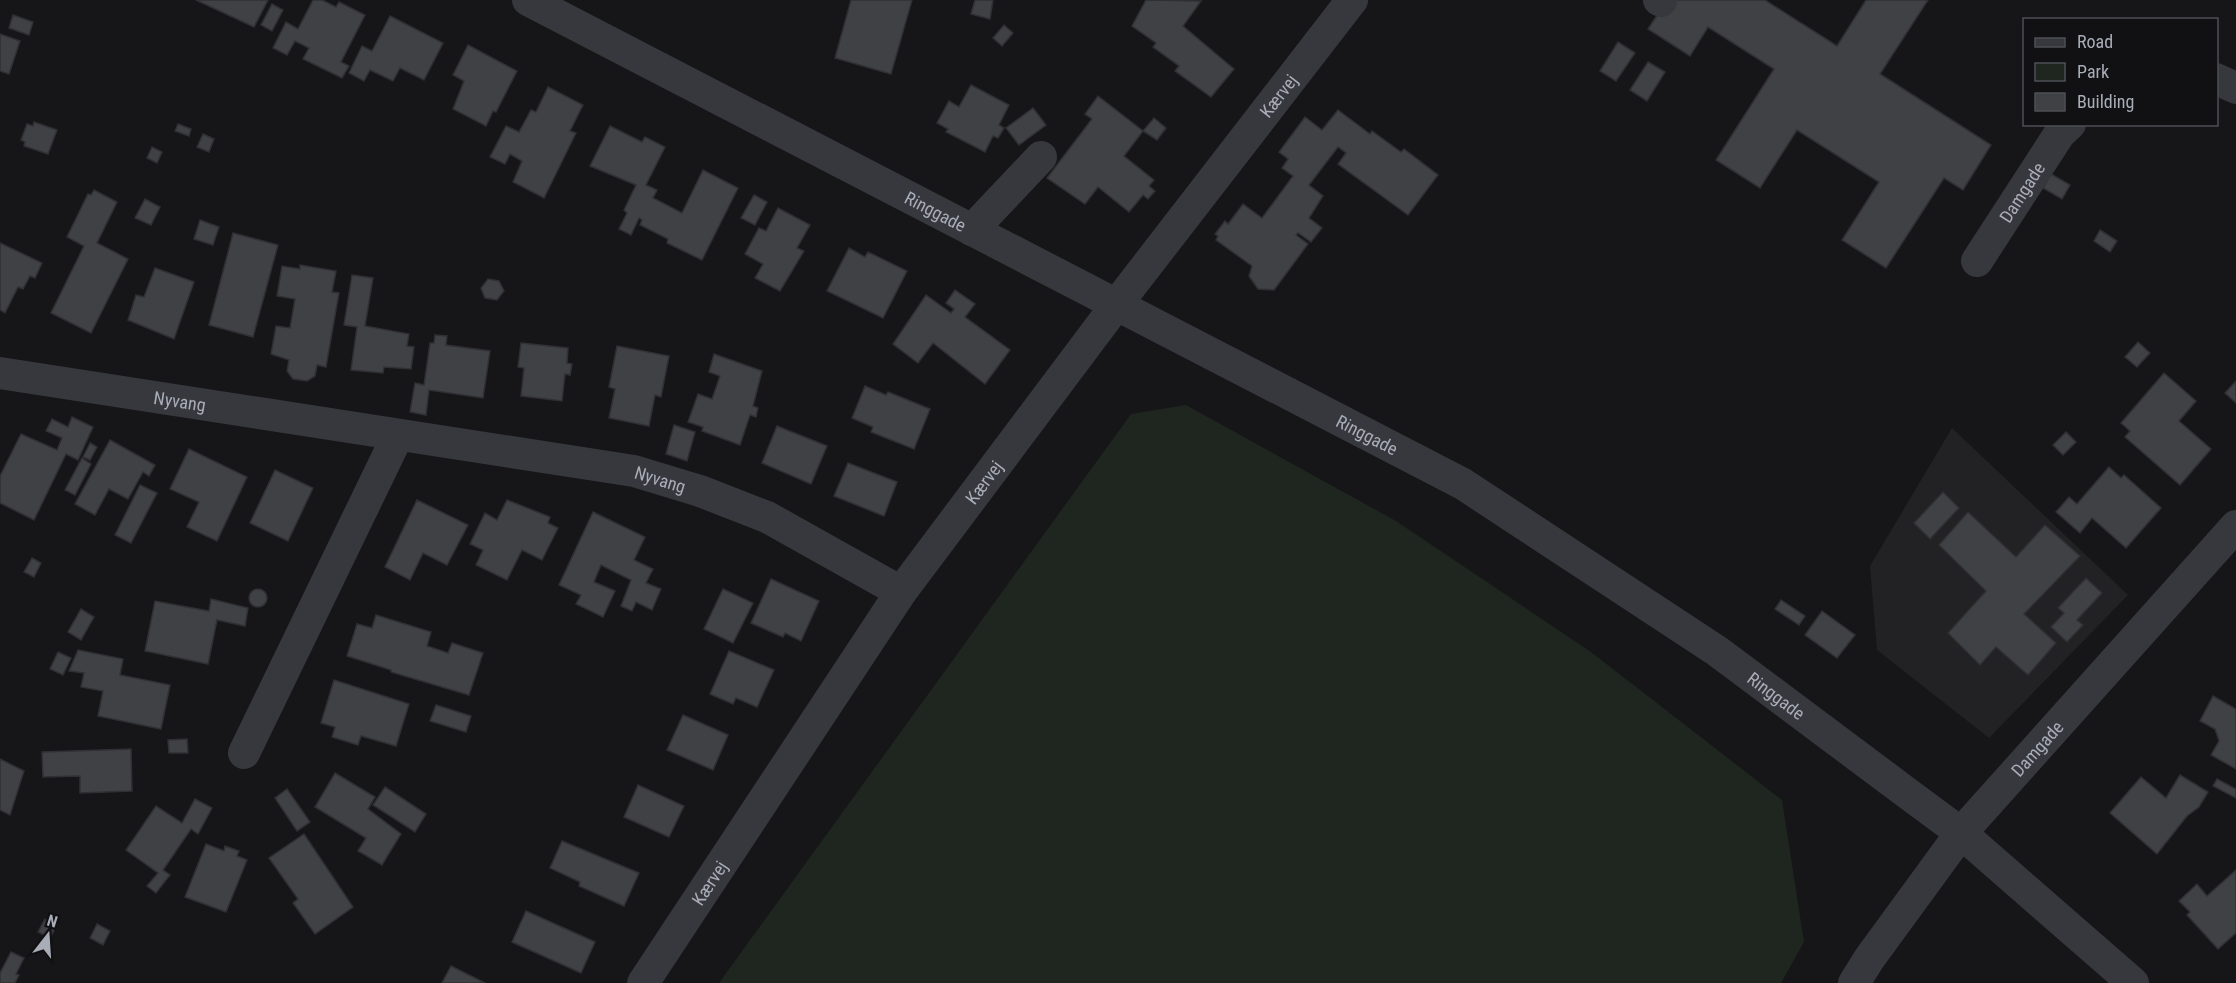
<svg xmlns="http://www.w3.org/2000/svg" width="2236" height="983" font-family="'Roboto Condensed',sans-serif">
<style>
.built{fill:#222225}
.green{fill:#1e261f}
.building{fill:#404145;stroke:#303034;stroke-width:1.5}
.lines{fill:none;stroke-linecap:round;stroke-linejoin:round}
.minor{stroke:#37383d;stroke-width:32}
.labels{text-anchor:middle;dominant-baseline:central;stroke-width:4.5;stroke-linejoin:round;paint-order:stroke}
.street-label{font-size:18px;fill:#a8adb8;stroke:#111113}
</style>
<rect width="100%" height="100%" fill="#161618"/>
<polygon class="built" points="1952,428 2128,595 1989,738 1877,650 1870,566"/>
<polygon class="green" points="1186,405 1396,521 1591,652 1782,800 1804,942 1781,983 719,983 1131,414"/>
<g class="building">
<polygon points="196,0 268,0 254,27"/>
<polygon points="313,0 322,0 336,7 339,2 365,15 341,62 349,66 342,78 303,59 309,48 295,41 287,55 273,48 286,22 298,29"/>
<polygon points="851,0 912,0 891,74 835,58"/>
<polygon points="975,0 993,0 990,19 971,14"/>
<polygon points="1146,0 1201,1 1183,26 1234,69 1211,97 1175,71 1179,66 1153,47 1156,43 1132,26"/>
<polygon points="1667,0 1765,0 1837,46 1866,0 1928,0 1880,74 1991,145 1963,190 1944,178 1886,268 1842,240 1879,182 1797,130 1760,188 1716,160 1774,69 1708,27 1690,56 1648,29"/>
<polygon points="272,4 283,10 272,31 261,25"/>
<polygon points="13,15 33,22 29,35 9,28"/>
<polygon points="390,16 443,43 424,80 400,68 393,81 370,70 364,81 349,73 362,46 372,51"/>
<polygon points="1004,25 1013,33 1002,46 993,38"/>
<polygon points="0,34 20,41 9,74 0,71"/>
<polygon points="1618,42 1635,53 1616,81 1600,71"/>
<polygon points="468,45 517,71 496,112 493,111 486,126 453,109 464,81 453,75"/>
<polygon points="1648,62 1665,72 1647,101 1630,90"/>
<polygon points="971,85 1009,105 999,125 1004,128 998,138 993,136 985,152 946,132 948,129 937,123 949,101 959,107"/>
<polygon points="548,87 583,105 570,131 576,133 544,198 513,182 522,161 510,154 505,164 490,157 506,126 519,132 531,110 536,112"/>
<polygon points="1098,96 1143,131 1124,156 1154,180 1149,186 1155,191 1148,199 1143,195 1129,212 1098,187 1085,204 1047,178 1092,119 1085,114"/>
<polygon points="1033,108 1046,125 1019,145 1006,128"/>
<polygon points="1338,110 1370,134 1372,131 1401,152 1404,149 1438,175 1408,215 1338,164 1346,153 1338,147 1309,185 1323,196 1309,218 1322,228 1311,242 1298,233 1296,235 1308,244 1274,290 1258,289 1249,276 1252,266 1216,240 1218,236 1215,234 1225,221 1228,224 1243,204 1262,218 1293,176 1282,168 1288,159 1279,152 1305,117 1322,130"/>
<polygon points="1154,118 1166,128 1157,140 1143,131"/>
<polygon points="34,122 57,130 48,154 24,146 25,142 21,140 27,124 33,126"/>
<polygon points="178,124 191,129 189,136 175,131"/>
<polygon points="610,126 642,142 645,137 665,147 646,185 657,190 653,198 682,213 703,170 738,188 702,260 667,243 668,239 640,225 642,220 639,218 631,235 619,229 627,213 624,210 636,185 590,166"/>
<polygon points="203,134 214,139 209,152 197,147"/>
<polygon points="152,147 162,152 157,163 147,158"/>
<polygon points="2051,174 2070,185 2062,199 2043,188"/>
<polygon points="94,190 117,202 97,243 128,259 91,333 51,313 84,246 67,237 88,194 91,195"/>
<polygon points="754,195 767,202 755,225 741,218"/>
<polygon points="145,199 160,207 151,225 135,218"/>
<polygon points="778,208 810,225 797,248 804,251 780,291 755,278 763,264 745,254 759,228 766,231"/>
<polygon points="200,220 219,227 213,245 194,239"/>
<polygon points="2100,230 2117,241 2110,252 2094,241"/>
<polygon points="233,233 278,245 253,337 209,325"/>
<polygon points="0,243 42,263 35,278 30,276 23,289 18,287 5,313 0,310"/>
<polygon points="849,248 865,257 868,252 907,271 883,318 827,291"/>
<polygon points="300,265 336,271 332,292 339,293 326,367 317,365 315,376 307,381 293,379 287,371 289,360 271,354 276,326 290,328 295,299 277,296 282,266 300,269"/>
<polygon points="155,268 194,282 174,339 128,320 136,295 144,297"/>
<polygon points="352,275 373,278 365,326 409,334 407,346 414,347 411,369 384,367 383,373 351,370 357,327 344,325"/>
<polygon points="488,279 499,281 504,291 497,300 485,298 481,288"/>
<polygon points="955,290 975,304 965,317 1010,350 985,384 933,343 918,363 893,344 926,295 951,313 954,309 946,303"/>
<polygon points="435,335 447,336 446,345 490,351 483,398 429,390 426,415 410,412 415,383 424,385 430,343 434,343"/>
<polygon points="2138,342 2150,353 2137,367 2125,357"/>
<polygon points="521,343 568,348 567,363 572,364 570,375 565,374 562,401 521,396 524,368 518,367"/>
<polygon points="617,346 669,356 661,397 655,395 649,426 609,418 615,389 609,387"/>
<polygon points="714,354 762,371 753,406 758,408 756,417 750,415 740,445 702,431 703,427 688,422 698,394 712,399 720,376 709,372"/>
<polygon points="2164,373 2196,401 2179,421 2211,449 2180,485 2125,437 2130,431 2121,423"/>
<polygon points="2236,381 2236,403 2225,393"/>
<polygon points="865,386 886,395 888,392 930,409 914,449 871,432 873,427 852,418"/>
<polygon points="72,417 93,427 78,460 66,454 34,520 0,503 0,476 21,434 57,450 62,438 46,431 52,419 68,427"/>
<polygon points="674,425 695,432 687,461 666,454"/>
<polygon points="777,426 827,446 811,484 762,463"/>
<polygon points="2066,432 2076,442 2063,455 2053,445"/>
<polygon points="110,440 155,465 149,476 143,472 128,499 109,489 95,515 75,504"/>
<polygon points="90,443 97,447 90,460 83,457"/>
<polygon points="189,449 247,477 217,541 187,527 199,502 170,489"/>
<polygon points="82,458 91,464 75,495 65,490"/>
<polygon points="848,463 897,482 884,516 834,496"/>
<polygon points="2109,467 2121,478 2124,475 2161,508 2126,548 2092,518 2080,533 2056,512 2069,497 2077,504"/>
<polygon points="275,470 313,488 288,541 250,523"/>
<polygon points="140,485 157,493 131,543 115,535"/>
<polygon points="1943,492 1959,508 1930,539 1914,523"/>
<polygon points="417,500 468,525 447,565 423,553 410,580 385,567"/>
<polygon points="507,500 550,517 548,523 558,528 542,560 522,550 507,580 476,565 483,550 470,544 485,513 497,520"/>
<polygon points="593,512 645,537 634,560 653,569 646,583 661,589 652,610 636,602 632,611 621,606 631,580 601,565 594,582 615,591 603,617 576,604 581,595 559,585"/>
<polygon points="1968,512 2016,557 2045,525 2080,556 2024,614 2056,643 2028,675 1996,647 1980,665 1948,633 1986,591 1939,545"/>
<polygon points="32,558 41,563 34,577 24,572"/>
<polygon points="2086,578 2102,593 2077,620 2083,625 2067,642 2051,627 2064,613 2058,608"/>
<polygon points="771,579 819,601 801,641 785,633 783,637 751,623"/>
<polygon points="723,589 753,603 733,643 704,629"/>
<circle cx="258" cy="598" r="9"/>
<polygon points="211,599 248,608 245,626 217,620 208,664 145,651 155,601 209,611"/>
<polygon points="1781,600 1805,616 1799,625 1775,609"/>
<polygon points="81,609 94,617 81,640 68,632"/>
<polygon points="1822,611 1855,635 1837,658 1805,635"/>
<polygon points="376,615 431,632 427,646 448,653 452,643 483,653 469,695 391,672 391,670 347,656 357,624 372,628"/>
<polygon points="78,650 123,659 120,675 170,685 161,729 98,716 103,691 81,687 84,673 69,671"/>
<polygon points="729,651 774,670 757,707 736,698 733,704 710,694"/>
<polygon points="58,652 71,658 63,675 50,669"/>
<polygon points="334,680 409,704 396,746 361,736 358,745 332,737 335,727 321,723"/>
<polygon points="2213,696 2236,709 2236,769 2211,755 2219,741 2215,729 2200,721"/>
<polygon points="436,705 471,716 466,732 430,721"/>
<polygon points="683,715 728,735 713,770 667,750"/>
<polygon points="187,739 188,753 169,753 168,740"/>
<polygon points="131,749 132,791 80,793 80,776 43,777 42,752"/>
<polygon points="0,759 24,771 10,815 0,810"/>
<polygon points="335,773 375,797 368,809 401,834 382,865 358,851 366,838 315,807"/>
<polygon points="2180,775 2208,792 2199,807 2187,816 2157,854 2110,813 2141,777 2166,798"/>
<polygon points="2217,779 2236,789 2236,798 2213,786"/>
<polygon points="638,785 684,806 669,837 624,817"/>
<polygon points="385,787 426,814 415,832 373,805"/>
<polygon points="287,789 310,822 297,831 275,798"/>
<polygon points="195,799 212,808 198,834 191,829 163,870 170,875 156,893 147,886 158,873 126,850 156,806 182,823"/>
<polygon points="304,834 353,907 315,934 293,903 298,899 269,858"/>
<polygon points="562,841 639,873 624,906 579,886 580,882 550,868"/>
<polygon points="206,844 224,851 225,846 239,851 237,856 247,860 226,912 185,897"/>
<polygon points="2236,870 2236,933 2218,949 2187,915 2190,912 2179,901 2197,884 2207,896"/>
<polygon points="526,911 595,942 581,973 512,942"/>
<polygon points="45,919 57,925 50,938 38,932"/>
<polygon points="97,924 110,931 103,945 90,938"/>
<polygon points="11,952 24,958 16,974 19,975 15,983 0,983 0,973"/>
<polygon points="451,966 485,983 442,983"/>
</g>
<g class="lines">
<g class="minor">
<path id="s1" d="M528,0L1463,484L1717,651L1907,793L1961,833L2133,983"/>
<polyline points="1659,0 1661,1"/>
<polyline points="2216,79 2236,88"/>
<polyline points="972,230 1041,157"/>
<path id="s2" d="M1977,261L2060,133L2070,124"/>
<path id="s3" d="M0,373L634,471L700,491L767,517L901,592"/>
<polyline points="244,753 398,435"/>
<path id="s4" d="M643,983L901,592L1117,304L1352,0"/>
<path id="s5" d="M1854,983L1869,959L1961,833L2236,526"/>
</g>
</g>
<g class="labels">
<g class="street-label">
<text stroke="none"><textPath href="#s4" startOffset="1092">Kærvej</textPath></text>
<text stroke="none"><textPath href="#s2" startOffset="82">Damgade</textPath></text>
<text stroke="none"><textPath href="#s1" startOffset="459">Ringgade</textPath></text>
<text stroke="none"><textPath href="#s3" startOffset="182">Nyvang</textPath></text>
<text stroke="none"><textPath href="#s1" startOffset="945">Ringgade</textPath></text>
<text stroke="none"><textPath href="#s3" startOffset="669">Nyvang</textPath></text>
<text stroke="none"><textPath href="#s4" startOffset="606">Kærvej</textPath></text>
<text stroke="none"><textPath href="#s1" startOffset="1431">Ringgade</textPath></text>
<text stroke="none"><textPath href="#s5" startOffset="298">Damgade</textPath></text>
<text stroke="none"><textPath href="#s4" startOffset="120">Kærvej</textPath></text>
</g>
</g>
<rect x="2023" y="18" width="195" height="108" fill="#111113" stroke="#4d4f55" stroke-width="1.5"/>
<rect x="2035" y="38" width="30" height="9" fill="#37383d" stroke="#4d4f55" stroke-width="1.5"/>
<text x="2077" y="48" font-size="18" fill="#a8adb8">Road</text>
<rect x="2035" y="63" width="30" height="18" fill="#1e261f" stroke="#4d4f55" stroke-width="1.5"/>
<text x="2077" y="78" font-size="18" fill="#a8adb8">Park</text>
<rect x="2035" y="93" width="30" height="18" fill="#404145" stroke="#4d4f55" stroke-width="1.5"/>
<text x="2077" y="108" font-size="18" fill="#a8adb8">Building</text>
<g transform="translate(48 935) rotate(17)" stroke="#111113" stroke-width="4.5" paint-order="stroke">
<path d="M0-4.5L10 22L0 15L-10 22Z" fill="#a8adb8"/>
<text y="-9" font-size="16" font-weight="bold" text-anchor="middle" fill="#a8adb8">N</text>
</g>
</svg>
